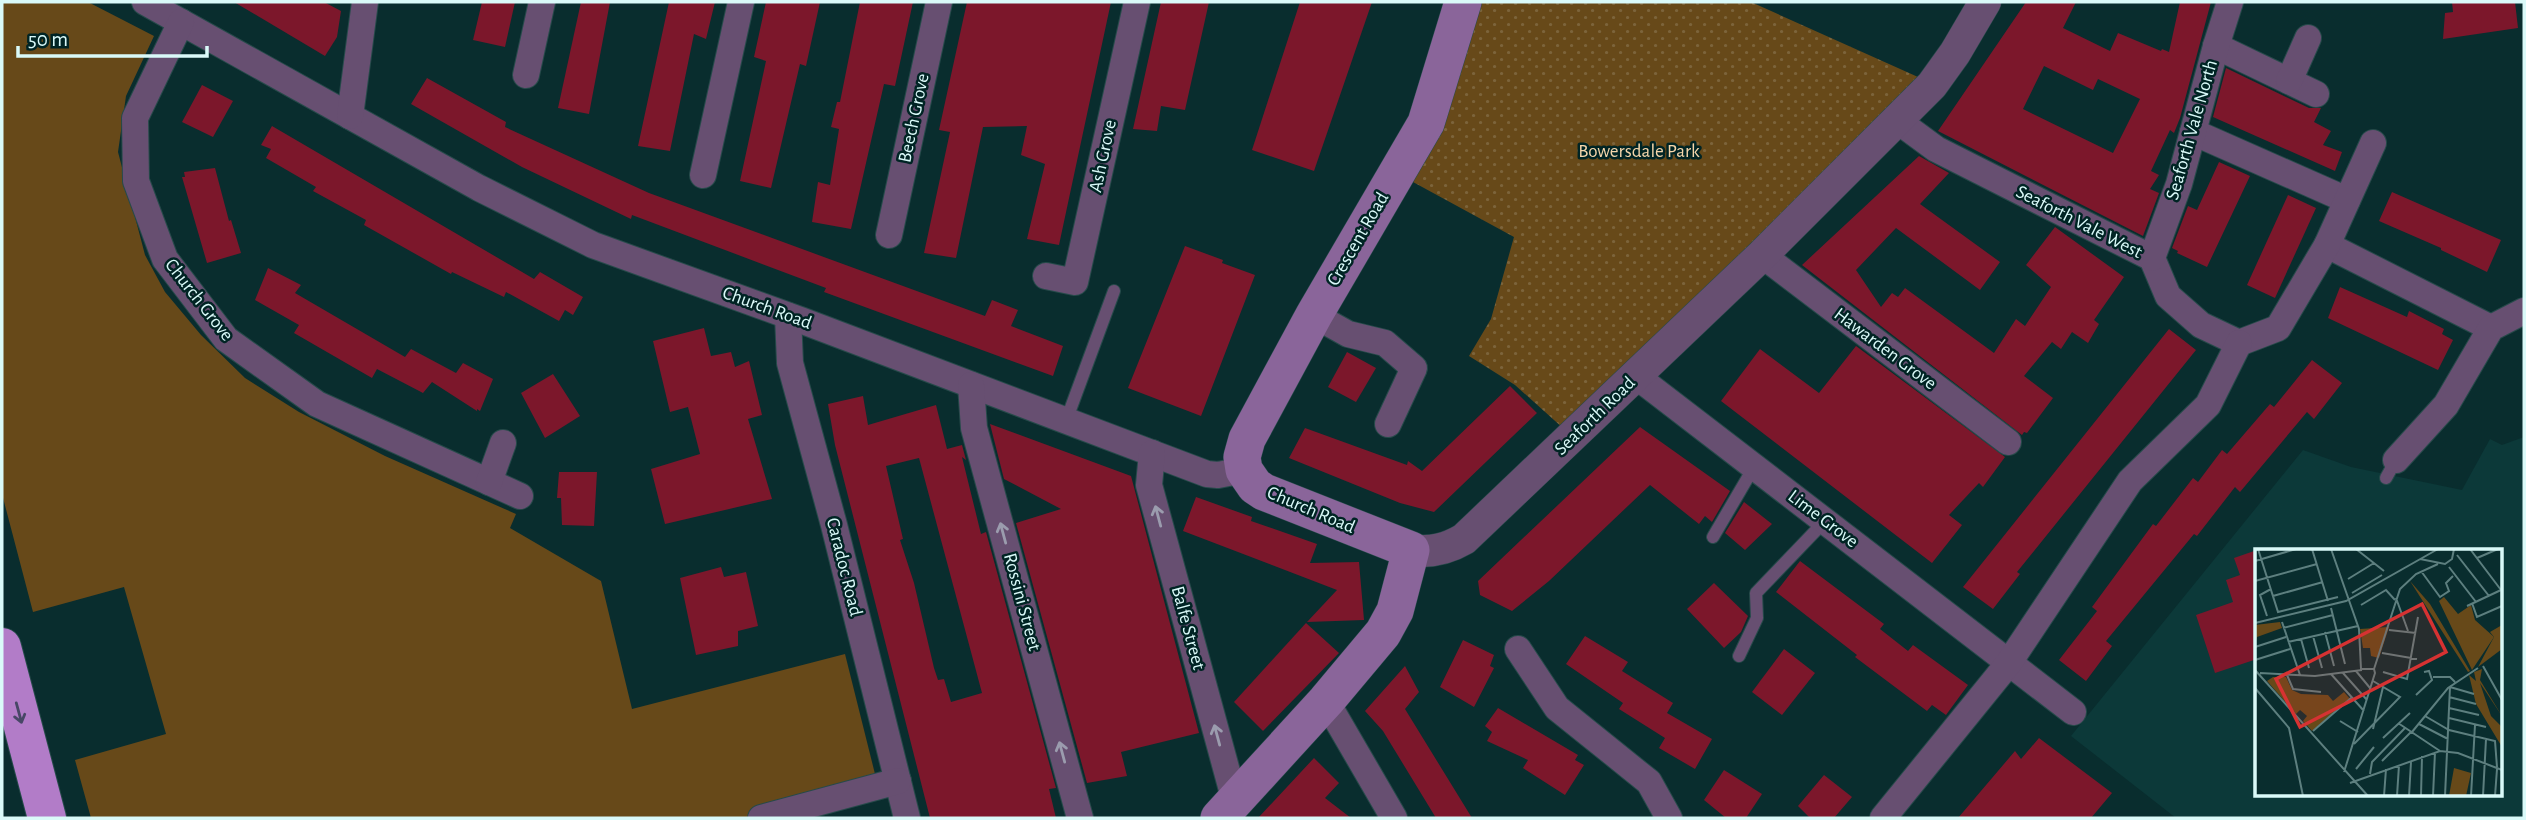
<svg xmlns="http://www.w3.org/2000/svg" width="2526" height="820" font-family="'Alegreya Sans',sans-serif">
<style>
.built{fill:#0c3939;fill-rule:evenodd}
.green{fill:#674919}
.park{fill:url(#park-dots)}
.building{fill:#7c172b;fill-rule:evenodd}
.lines{fill:none;stroke-linecap:round;stroke-linejoin:round}
.service-casing{stroke:#264a4a;stroke-width:14}
.minor-casing{stroke:#264a4a;stroke-width:28}
.tertiary-casing{stroke:#264a4a;stroke-width:33}
.secondary-casing{stroke:#264a4a;stroke-width:38}
.trunk-casing{stroke:#264a4a;stroke-width:40}
.service{stroke:#674f71;stroke-width:12}
.minor{stroke:#674f71;stroke-width:26}
.tertiary{stroke:#674f71;stroke-width:32}
.secondary{stroke:#8a659a;stroke-width:37}
.trunk{stroke:#b27cc8;stroke-width:38}
.oneway{stroke:#9b9cae}
.oneway2{stroke:#474766}
.labels{text-anchor:middle;dominant-baseline:central;stroke-width:5;stroke-linejoin:round;paint-order:stroke}
.street-label{font-size:19px;fill:#dafaf9;stroke:#002424}
.park-label{font-size:19px;fill:#f5d6ab;stroke:#002424}
.inset-road{fill:none;stroke:#5d7f7f;stroke-width:2}
.view{fill:#d63232;fill-opacity:0.15;stroke:#d63232;stroke-width:3.5}
.inset-edge{fill:none;stroke:#dafaf9;stroke-width:3.5}
</style>
<defs>
<pattern id="park-dots" width="8" height="8" patternUnits="userSpaceOnUse" patternTransform="scale(1.75)"><rect width="8" height="8" fill="#674919"/><path d="M2 2h.1M6 6h.1" fill="none" stroke="#7c643b" stroke-width="1.8" stroke-linecap="round"/></pattern>
</defs>
<rect width="100%" height="100%" fill="#092d2e"/>
<path class="built" d="M2524,437V818H2176L2071,736L2303,450L2351,467L2462,490L2490,439L2502,445ZM2256,550H2500V794H2256Z"/>
<polygon class="green" points="2,2 88,2 154,36 126,96 118,152 145,255 165,292 201,335 245,378 299,412 385,456 516,514 510,528 601,581 632,709 845,654 878,786 744,818 91,818 75,760 166,734 124,587 33,612 2,494"/>
<polygon class="park" points="1479,2 1751,2 1918,77 1891,111 1564,429 1515,385 1469,356 1491,319 1514,237 1413,182"/>
<g class="building">
<polygon points="234,2 324,2 341,11 337,37 325,56"/>
<polygon points="482,2 515,2 505,47 473,40"/>
<polygon points="581,2 610,2 589,114 558,108"/>
<polygon points="669,2 715,2 706,39 694,34 670,151 638,146"/>
<polygon points="766,2 820,2 806,66 800,64 771,188 740,181 766,61 754,57"/>
<polygon points="860,2 913,2 895,86 884,84 851,229 812,222 818,182 830,185 839,129 831,127 837,102 840,102"/>
<polygon points="967,2 1111,2 1059,245 1027,239 1045,164 1021,155 1027,126 983,127 956,258 924,253 950,132 939,130"/>
<polygon points="1161,2 1209,2 1185,110 1161,106 1157,131 1133,129"/>
<polygon points="1300,2 1372,2 1314,171 1252,150"/>
<path d="M2026,2H2076L2063,28L2110,51L2118,33L2161,51L2162,49L2169,52L2180,2H2211L2180,118L2174,133L2170,130L2151,171L2159,175L2150,189L2159,193L2143,236L1938,131ZM2044,66L2093,90L2098,79L2140,99L2113,153L2023,109Z"/>
<polygon points="2452,2 2515,2 2518,28 2443,39 2445,13 2453,12"/>
<polygon points="2226,68 2309,108 2321,108 2314,122 2331,131 2323,145 2342,152 2335,171 2213,117"/>
<polygon points="427,78 506,122 505,127 649,193 985,316 992,300 1018,310 1011,326 1063,346 1053,376 824,292 826,288 632,215 631,219 522,167 411,104"/>
<polygon points="202,85 233,101 213,137 182,122"/>
<polygon points="272,126 534,279 540,272 583,297 573,315 565,310 559,321 506,292 504,297 452,272 451,274 364,225 366,220 313,191 316,187 266,158 271,149 261,145"/>
<polygon points="1919,156 1949,173 1920,204 2000,262 1980,290 1896,228 1856,270 1881,307 1892,293 1898,297 1905,288 1994,353 2016,319 2025,326 2051,287 2026,265 2055,227 2124,277 2094,320 2099,324 2088,343 2072,332 2061,349 2052,342 2024,376 2053,398 2027,433 2024,432 2022,435 1802,265"/>
<polygon points="2219,162 2250,176 2207,267 2177,253 2178,251 2172,248 2188,206 2197,210"/>
<polygon points="215,168 229,221 231,220 241,253 207,263 182,177 185,177 184,172"/>
<polygon points="2392,192 2501,240 2487,272 2441,250 2441,248 2379,221"/>
<polygon points="2288,195 2316,208 2275,298 2247,285"/>
<polygon points="1185,246 1223,260 1222,263 1255,275 1201,416 1128,388"/>
<polygon points="268,268 301,285 295,293 405,357 411,349 456,373 463,363 493,379 480,411 477,409 477,411 432,382 423,393 377,369 372,378 294,333 299,325 255,300"/>
<polygon points="2340,287 2407,317 2409,311 2444,329 2442,334 2453,340 2438,370 2328,318"/>
<polygon points="704,328 711,356 731,352 735,367 749,361 762,415 748,419 772,499 665,524 651,469 700,454 688,407 670,412 653,341"/>
<polygon points="2169,329 2196,350 2017,572 2020,574 1993,609 1963,587"/>
<polygon points="1856,346 2005,457 1983,487 1979,483 1949,515 1962,525 1932,563 1721,401 1760,349 1819,393"/>
<polygon points="1347,352 1376,368 1356,402 1328,387"/>
<polygon points="2312,360 2342,383 2314,419 2307,412 2240,492 2235,487 2197,536 2194,534 2106,641 2112,646 2086,681 2059,660 2097,611 2092,607 2153,524 2156,526 2193,478 2198,482 2222,450 2227,454 2270,404 2274,407"/>
<polygon points="553,374 580,416 545,438 521,393"/>
<polygon points="1510,386 1537,413 1434,512 1400,503 1289,458 1305,428 1407,465 1408,461 1422,471"/>
<path d="M863,396L868,425L936,405L947,449L962,445L966,460L962,457L981,534L986,532L1056,788L1049,789L1056,818H930L835,445L828,404ZM919,458L982,693L951,702L944,679L938,680L934,668L914,583L900,540L903,539L886,466Z"/>
<polygon points="990,424 1131,476 1199,733 1121,752 1127,776 1087,783 1016,523 1061,509 1004,479"/>
<polygon points="1640,427 1730,491 1712,522 1705,516 1699,524 1650,485 1549,581 1512,611 1480,595 1478,581"/>
<polygon points="559,472 597,472 594,526 562,525 561,498 557,498"/>
<polygon points="1196,497 1252,517 1251,521 1317,544 1310,563 1359,562 1364,620 1307,622 1337,590 1183,531"/>
<polygon points="1744,502 1772,524 1745,550 1725,533"/>
<polygon points="2257,550 2257,659 2215,673 2196,615 2233,602 2226,580 2240,575 2234,558"/>
<polygon points="1800,561 1884,624 1880,629 1908,651 1913,645 1968,685 1946,715 1932,705 1927,711 1855,657 1857,655 1776,592"/>
<polygon points="721,567 724,577 746,572 758,626 738,631 738,646 696,655 680,578"/>
<polygon points="1714,583 1748,616 1741,632 1724,648 1687,609"/>
<polygon points="1306,623 1339,653 1263,731 1234,702"/>
<polygon points="1585,636 1628,662 1622,671 1673,703 1667,713 1712,739 1695,769 1659,748 1665,738 1619,709 1623,703 1566,664"/>
<polygon points="1463,640 1494,655 1490,666 1494,668 1474,707 1440,687"/>
<polygon points="1784,649 1815,673 1782,715 1752,692"/>
<polygon points="1405,666 1419,692 1405,709 1472,818 1436,818 1383,731 1365,711"/>
<polygon points="1498,708 1578,755 1575,760 1584,765 1565,795 1523,768 1528,760 1487,741 1492,732 1485,726"/>
<polygon points="2039,738 2112,793 2091,818 1958,818 2015,751 2021,759"/>
<polygon points="1314,758 1339,783 1325,798 1351,818 1258,818"/>
<polygon points="1724,770 1762,794 1746,818 1726,818 1704,800"/>
<polygon points="1824,775 1852,797 1834,818 1810,818 1798,806"/>
</g>
<g class="lines">
<defs>
<g id="service">
<polyline points="1066,421 1114,291"/>
<polyline points="2386,478 2396,460"/>
<polyline points="1713,537 1754,467"/>
<polyline points="1739,656 1757,618 1756,593 1825,521"/>
</g>
<g id="minor">
<polyline points="145,2 479,188 593,245 803,321 1207,474 1218,475 1244,470"/>
<polyline points="181,22 135,118 136,181 165,259 226,339 317,404 520,496"/>
<polyline points="2216,46 2316,94"/>
<polyline points="526,75 542,2"/>
<polyline points="2289,81 2308,38"/>
<polyline points="350,116 365,2"/>
<polyline points="1898,121 1936,149 2152,258 2168,296 2201,325 2239,343"/>
<polyline points="2193,132 2347,200"/>
<polyline points="703,175 741,2"/>
<polyline points="889,235 939,2"/>
<polyline points="2327,245 2491,328"/>
<polyline points="1762,255 2008,442"/>
<polyline points="2152,258 2179,184 2216,46 2230,2"/>
<polyline points="1046,276 1075,282 1137,2"/>
<polyline points="1314,315 1348,334 1385,343 1414,368 1388,424"/>
<polyline points="788,316 790,363 834,525 907,818"/>
<polyline points="2239,343 2278,328 2327,245 2373,143"/>
<polyline points="1636,376 2073,712"/>
<polyline points="971,385 974,428 1080,818"/>
<polyline points="1152,453 1149,485 1235,801"/>
<polyline points="2396,460 2446,405 2491,328 2524,311"/>
<polyline points="489,482 503,443"/>
<polyline points="1518,649 1557,708 1649,782 1669,818"/>
<polyline points="1326,701 1394,818"/>
<polyline points="761,818 898,781"/>
<polyline points="1883,818 2008,664 2130,481 2208,405 2239,343"/>
</g>
<path id="tertiary" d="M1411,550C1431,553 1447,549 1464,539L1762,255L1932,85L1955,53L1985,2"/>
<polyline id="secondary" points="1219,818 1326,701 1383,633 1395,611 1411,550 1264,492 1255,486 1244,470 1242,457 1247,439 1314,315 1426,123 1463,2"/>
<polyline id="trunk" points="2,647 47,818"/>
</defs>
<use href="#service" class="service-casing"/>
<use href="#minor" class="minor-casing"/>
<use href="#tertiary" class="tertiary-casing"/>
<use href="#secondary" class="secondary-casing"/>
<use href="#trunk" class="trunk-casing"/>
<use href="#service" class="service"/>
<use href="#minor" class="minor"/>
<use href="#tertiary" class="tertiary"/>
<use href="#secondary" class="secondary"/>
<use href="#trunk" class="trunk"/>
</g>
<defs><path id="oneway-shaft" d="M-6 0H5M1.5-3L5.5 0L1.5 3" fill="none" stroke-width="1.6" stroke-linecap="round" stroke-linejoin="round" transform="scale(1.75)"/></defs>
<g class="oneway">
<use href="#oneway-shaft" transform="translate(1158 516) rotate(-105)"/>
<use href="#oneway-shaft" transform="translate(1003 533) rotate(-105)"/>
<use href="#oneway-shaft" transform="translate(1217 735) rotate(-105)"/>
<use href="#oneway-shaft" transform="translate(1062 752) rotate(-105)"/>
</g>
<use class="oneway2" href="#oneway-shaft" transform="translate(19 713) rotate(75)"/>
<g class="labels">
<g class="street-label">
<text transform="translate(914 118) rotate(-78)">Beech Grove</text>
<text transform="translate(2192 130) rotate(-74)">Seaforth Vale North</text>
<text transform="translate(1103 156) rotate(-78)">Ash Grove</text>
<text transform="translate(2079 222) rotate(27)">Seaforth Vale West</text>
<text transform="translate(1358 239) rotate(-60)">Crescent Road</text>
<text transform="translate(199 300) rotate(52)">Church Grove</text>
<text transform="translate(767 308) rotate(20)">Church Road</text>
<text transform="translate(1885 349) rotate(37)">Hawarden Grove</text>
<text transform="translate(1595 416) rotate(-44)">Seaforth Road</text>
<text transform="translate(1311 510) rotate(23)">Church Road</text>
<text transform="translate(1823 519) rotate(37)">Lime Grove</text>
<text transform="translate(844 567) rotate(76)">Caradoc Road</text>
<text transform="translate(1022 602) rotate(75)">Rossini Street</text>
<text transform="translate(1188 628) rotate(75)">Balfe Street</text>
</g>
<g class="park-label">
<text x="1639" y="151">Bowersdale Park</text>
</g>
</g>
<g transform="translate(2255 549)">
<rect width="247" height="247" fill="#092d2e"/>
<path d="M155,32L175,55L215,122L213,123ZM25,73L27,79L2,88L0,96V76ZM247,76V100L223,118L239,88L235,83ZM227,120L225,131L247,167L225,134L236,167L247,178V198L221,155L214,126L221,132L219,123ZM18,128H31L37,141L46,145L73,146L78,152L89,143L95,150L57,182L48,172L52,167L45,161L41,165L12,132Z" fill="#674919"/>
<path d="M189,48L203,65L216,56L220,71L239,88L217,121L184,52ZM134,78L124,109L116,107L115,99H108L105,80ZM199,219L216,224L211,247H194Z" fill="#674919"/>
<path class="inset-road" d="M3,0L23,63L83,48M57,0L73,52M76,0L104,80L106,120H119L120,124L89,223M101,0L129,22M215,0L246,41M202,6L234,47M222,9L243,0M165,10L190,15L197,10L199,0M0,12L41,0M194,18L221,53M166,22L185,48L194,42L191,34L198,27M93,30L119,14M0,32L62,15M97,44L127,26M18,47L68,33M141,49L153,82M217,54L222,68L247,57M106,56L131,41L140,51M212,57L246,41M76,59L90,115M12,67L5,46L16,40M27,73L45,126M0,74L91,52L183,0M28,79L78,66M134,81L161,84M70,83L79,117M58,87L67,119M46,90L54,119M33,93L103,77M0,98L31,88M127,104L162,110M0,111L35,100M228,117L247,151M119,120L145,40L161,25L183,15M0,121L113,247M101,122L115,139M128,123L152,130L163,68M5,124L60,127L107,121M88,124L112,151M76,125L109,162M32,126L38,140L66,143M178,128H195L200,133M195,138L219,145M0,139L34,179L48,247M161,146L177,131L174,122L169,123M194,148L221,155M194,159L224,166M170,167L194,181L240,192L242,218M194,169L231,178M85,172L103,183M143,174L185,202M164,175L193,190M118,180L128,138M58,182L96,149M157,183L193,139L223,119M128,189L155,164M99,195L145,148L118,132M127,212L156,183M101,220L119,198M115,225L117,213L150,179M95,234L185,202L203,204L247,221M129,247L131,220M142,247L144,216M154,247L156,213M166,247L167,207M178,247L180,203M190,247L195,138M216,247L220,176M228,247L231,190M240,247L242,220"/>
<path class="view" d="M167,55L191,103L45,178L21,130Z"/>
<rect width="247" height="247" class="inset-edge"/>
</g>
<rect width="2526" height="820" fill="none" stroke="#dafaf9" stroke-width="7"/>
<path d="M18 46v10h189v-10" fill="none" stroke="#dafaf9" stroke-width="3.5"/>
<text x="28" y="46" font-size="21" fill="#dafaf9" stroke="#002424" stroke-width="5" paint-order="stroke">50 m</text>
</svg>
